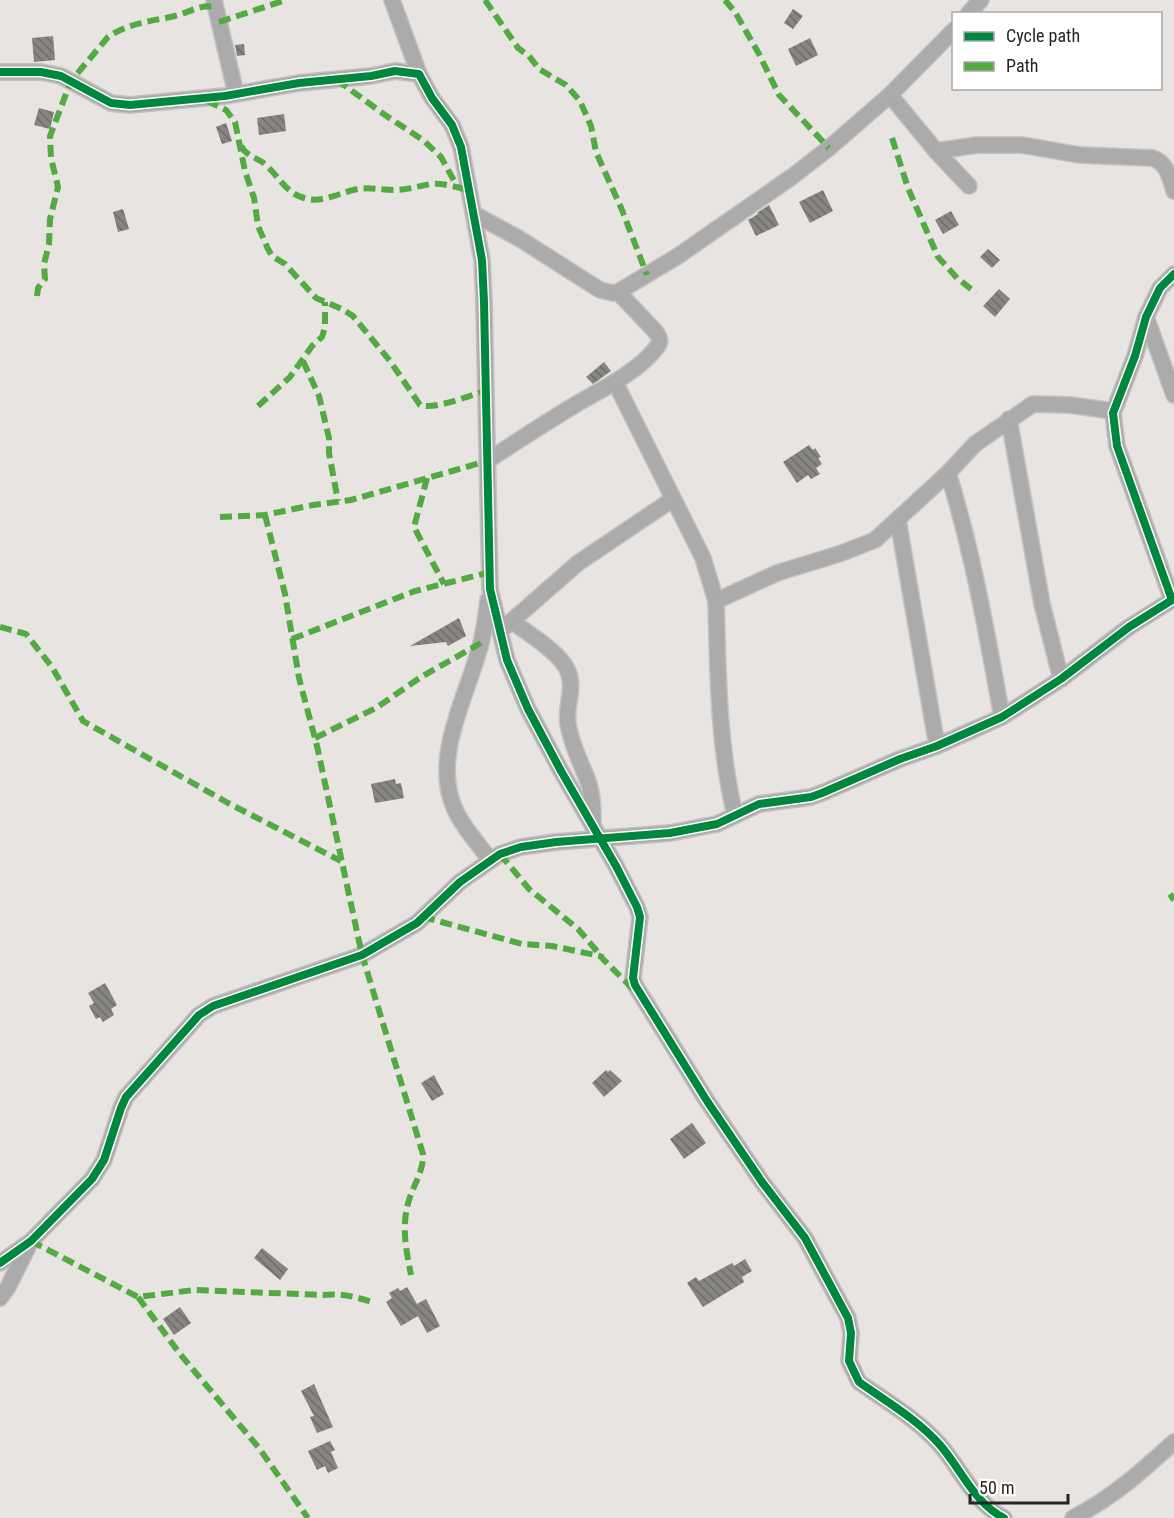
<svg xmlns="http://www.w3.org/2000/svg" width="1174" height="1518" font-family="'Roboto Condensed',sans-serif">
<style>
.building{fill:url(#building-back-hatch)}
.lines{fill:none;stroke-linecap:round;stroke-linejoin:round}
.minor-casing{stroke:#c4c2c0;stroke-width:18}
.minor{stroke:#ababab;stroke-width:15}
.quiet{stroke:#53aa43;stroke-width:6;stroke-dasharray:12 6;stroke-linecap:butt}
.cycleway-casing{stroke:#fff;stroke-width:11}
.cycleway{stroke:#00873e;stroke-width:8}
</style>
<defs>
<pattern id="building-back-hatch" width="6" height="6" patternUnits="userSpaceOnUse" patternTransform="scale(1.5)"><rect width="6" height="6" fill="#878582"/><path d="M-1 5l2 2M0 0l6 6M5-1l2 2" fill="none" stroke="#6e6d6a"/></pattern>
</defs>
<rect width="100%" height="100%" fill="#e7e4e1"/>
<g class="building">
<polygon points="793,9 803,16 793,29 784,23"/>
<polygon points="53,36 55,60 34,62 32,38"/>
<polygon points="810,38 818,55 796,66 788,49"/>
<polygon points="244,44 245,55 237,56 235,45"/>
<polygon points="39,108 54,112 50,129 34,125"/>
<polygon points="284,114 286,131 259,135 257,118"/>
<polygon points="226,123 232,141 222,144 216,127"/>
<polygon points="823,190 833,211 810,223 799,202"/>
<polygon points="769,205 779,225 756,236 748,220 758,214 757,213"/>
<polygon points="123,209 129,229 118,232 113,212"/>
<polygon points="951,211 959,225 943,234 935,220"/>
<polygon points="988,249 1000,260 992,268 980,257"/>
<polygon points="999,289 1010,299 995,317 983,306"/>
<polygon points="604,362 611,371 593,384 586,377"/>
<polygon points="809,445 813,450 815,448 821,457 818,458 822,464 816,468 820,474 811,479 808,475 797,483 783,462"/>
<polygon points="459,618 466,636 448,646 446,642 410,646"/>
<polygon points="395,779 396,784 401,783 404,798 375,803 371,784"/>
<polygon points="105,983 117,1005 111,1009 114,1015 103,1022 100,1017 96,1019 89,1006 94,1003 88,993"/>
<polygon points="606,1070 608,1072 610,1070 622,1081 604,1097 592,1083"/>
<polygon points="434,1075 444,1094 432,1101 421,1083"/>
<polygon points="692,1123 706,1143 684,1159 670,1139"/>
<polygon points="262,1248 288,1269 280,1280 254,1258"/>
<polygon points="745,1259 752,1271 742,1277 744,1282 703,1307 687,1283 696,1277 699,1281 732,1263 734,1266"/>
<polygon points="407,1287 417,1304 426,1299 440,1326 427,1333 418,1316 401,1326 386,1302 392,1298 389,1293 398,1288 400,1291"/>
<polygon points="180,1307 191,1323 174,1335 163,1319"/>
<polygon points="314,1384 333,1427 317,1433 310,1417 314,1416 301,1391"/>
<polygon points="330,1441 335,1450 331,1452 338,1468 328,1473 325,1466 317,1470 308,1451"/>
</g>
<g class="lines">
<defs>
<g id="minor">
<polyline points="214,0 236,94"/>
<polyline points="392,0 419,74"/>
<polyline points="968,14 981,0"/>
<path d="M0,72H41L61,76L111,103L130,105L225,96L299,83L371,76L395,71L419,74L432,98L452,125L461,147L482,260L484,302L490,589L507,660L528,709L561,771L616,866L637,907L640,917L633,978L635,985L707,1101L762,1182L805,1238L848,1318L851,1333L849,1361L859,1382C887,1402 917,1419 940,1445C961,1469 974,1503 1004,1518"/>
<polyline points="890,95 936,151 969,186"/>
<path d="M936,151L977,145H1022L1080,155L1152,158C1167,162 1170,178 1174,191"/>
<polyline points="474,214 520,239 600,290 613,293 618,292 678,256 793,176 829,148 890,95 954,30"/>
<polyline points="1146,317 1174,395"/>
<polyline points="615,382 703,558 716,601"/>
<polyline points="1009,419 1042,604 1061,679"/>
<path d="M487,461C517,441 547,422 578,403C603,389 639,371 657,347C662,341 659,336 655,331L618,292"/>
<path d="M948,473C973,552 987,635 1002,717"/>
<polyline points="898,520 937,746"/>
<path d="M488,600C486,617 484,634 479,650C466,697 435,753 452,802C459,823 477,842 490,860"/>
<path d="M512,621C528,634 558,651 567,669C576,688 565,705 568,724C571,743 579,759 586,776C593,792 593,809 593,826"/>
<polyline points="506,626 578,563 673,499"/>
<path d="M735,815C718,745 718,673 716,601L777,573L842,553L875,540L948,473L975,444L1033,404L1070,405L1113,411"/>
<polyline points="0,1263 31,1241 92,1179 104,1160 121,1108 126,1097 199,1015 213,1006 362,955 417,923 460,882 500,854 521,847 556,842 670,833 696,828 717,824 759,804 811,797 822,793 900,759 937,746 1002,717 1061,679 1129,627 1172,600 1117,446 1113,413 1135,356 1146,317 1160,288 1174,274"/>
<polyline points="0,1298 8,1287 30,1243"/>
<path d="M1073,1518C1113,1497 1141,1472 1174,1442"/>
</g>
</defs>
<use href="#minor" class="minor-casing"/>
<use href="#minor" class="minor"/>
<g class="quiet">
<polyline points="485,0 518,48 529,56 539,69 566,85 580,101 591,126 596,152 622,210 647,275"/>
<polyline points="725,0 735,12 759,54 779,95 829,148"/>
<polyline points="219,22 286,0"/>
<polyline points="337,80 385,115 423,140 441,157 458,188"/>
<path d="M207,101L226,110L235,122L245,171L254,198L258,226L268,249L272,256L285,264L316,298L342,309L353,316L390,361L420,405C435,410 470,395 486,391"/>
<polyline points="892,138 908,188 938,257 957,278 976,293"/>
<path d="M241,146C247,157 257,157 266,165C279,177 286,193 304,198C322,204 340,192 358,189C370,187 382,190 395,190C408,190 419,186 431,184C444,183 456,187 468,190"/>
<path d="M37,296L38,288L45,279L44,264L49,244L50,219L58,187L51,158L50,136L71,81L108,37C128,23 152,21 175,16C190,12 200,4 216,7"/>
<polyline points="303,361 319,396 329,438 329,453 338,501"/>
<polyline points="258,406 290,377 312,346 322,337 325,327 325,302"/>
<polyline points="427,478 414,527 444,584"/>
<path d="M265,515L285,594L299,678L317,746L362,955L423,1154C424,1170 414,1184 409,1200C401,1226 406,1249 411,1275"/>
<polyline points="220,517 265,515 313,505 351,500 487,461"/>
<polyline points="0,627 26,634 52,667 83,721 228,803 341,861"/>
<polyline points="292,639 415,591 491,572"/>
<polyline points="315,738 376,708 421,677 481,643"/>
<polyline points="500,854 529,889 578,929 602,957"/>
<polyline points="1170,894 1174,900"/>
<polyline points="423,917 522,944 552,946 600,956 634,990"/>
<path d="M31,1241L138,1297L194,1290L323,1295C342,1293 357,1297 375,1303"/>
<polyline points="138,1297 180,1354 259,1448 308,1518"/>
</g>
<defs>
<g id="cycleway">
<path d="M0,72H41L61,76L111,103L130,105L225,96L299,83L371,76L395,71L419,74L432,98L452,125L461,147L482,260L484,302L490,589L507,660L528,709L561,771L616,866L637,907L640,917L633,978L635,985L707,1101L762,1182L805,1238L848,1318L851,1333L849,1361L859,1382C887,1402 917,1419 940,1445C961,1469 974,1503 1004,1518"/>
<polyline points="0,1263 31,1241 92,1179 104,1160 121,1108 126,1097 199,1015 213,1006 362,955 417,923 460,882 500,854 521,847 556,842 670,833 696,828 717,824 759,804 811,797 822,793 900,759 937,746 1002,717 1061,679 1129,627 1172,600 1117,446 1113,413 1135,356 1146,317 1160,288 1174,274"/>
</g>
</defs>
<use href="#cycleway" class="cycleway-casing"/>
<use href="#cycleway" class="cycleway"/>
</g>
<rect x="952" y="12" width="210" height="78" fill="#ffffff" stroke="#a9a8a7" stroke-width="1.5"/>
<rect x="964" y="32" width="30" height="9" fill="#00873e" stroke="#a9a8a7" stroke-width="1.5"/>
<text x="1006" y="42" font-size="18" fill="#272523">Cycle path</text>
<rect x="964" y="62" width="30" height="9" fill="#53aa43" stroke="#a9a8a7" stroke-width="1.5"/>
<text x="1006" y="72" font-size="18" fill="#272523">Path</text>
<path d="M970 1494v9h98v-9" fill="none" stroke="#272523" stroke-width="3"/>
<text x="979" y="1494" font-size="18" fill="#272523" stroke="#ffffff" stroke-width="4.5" paint-order="stroke">50 m</text>
</svg>
